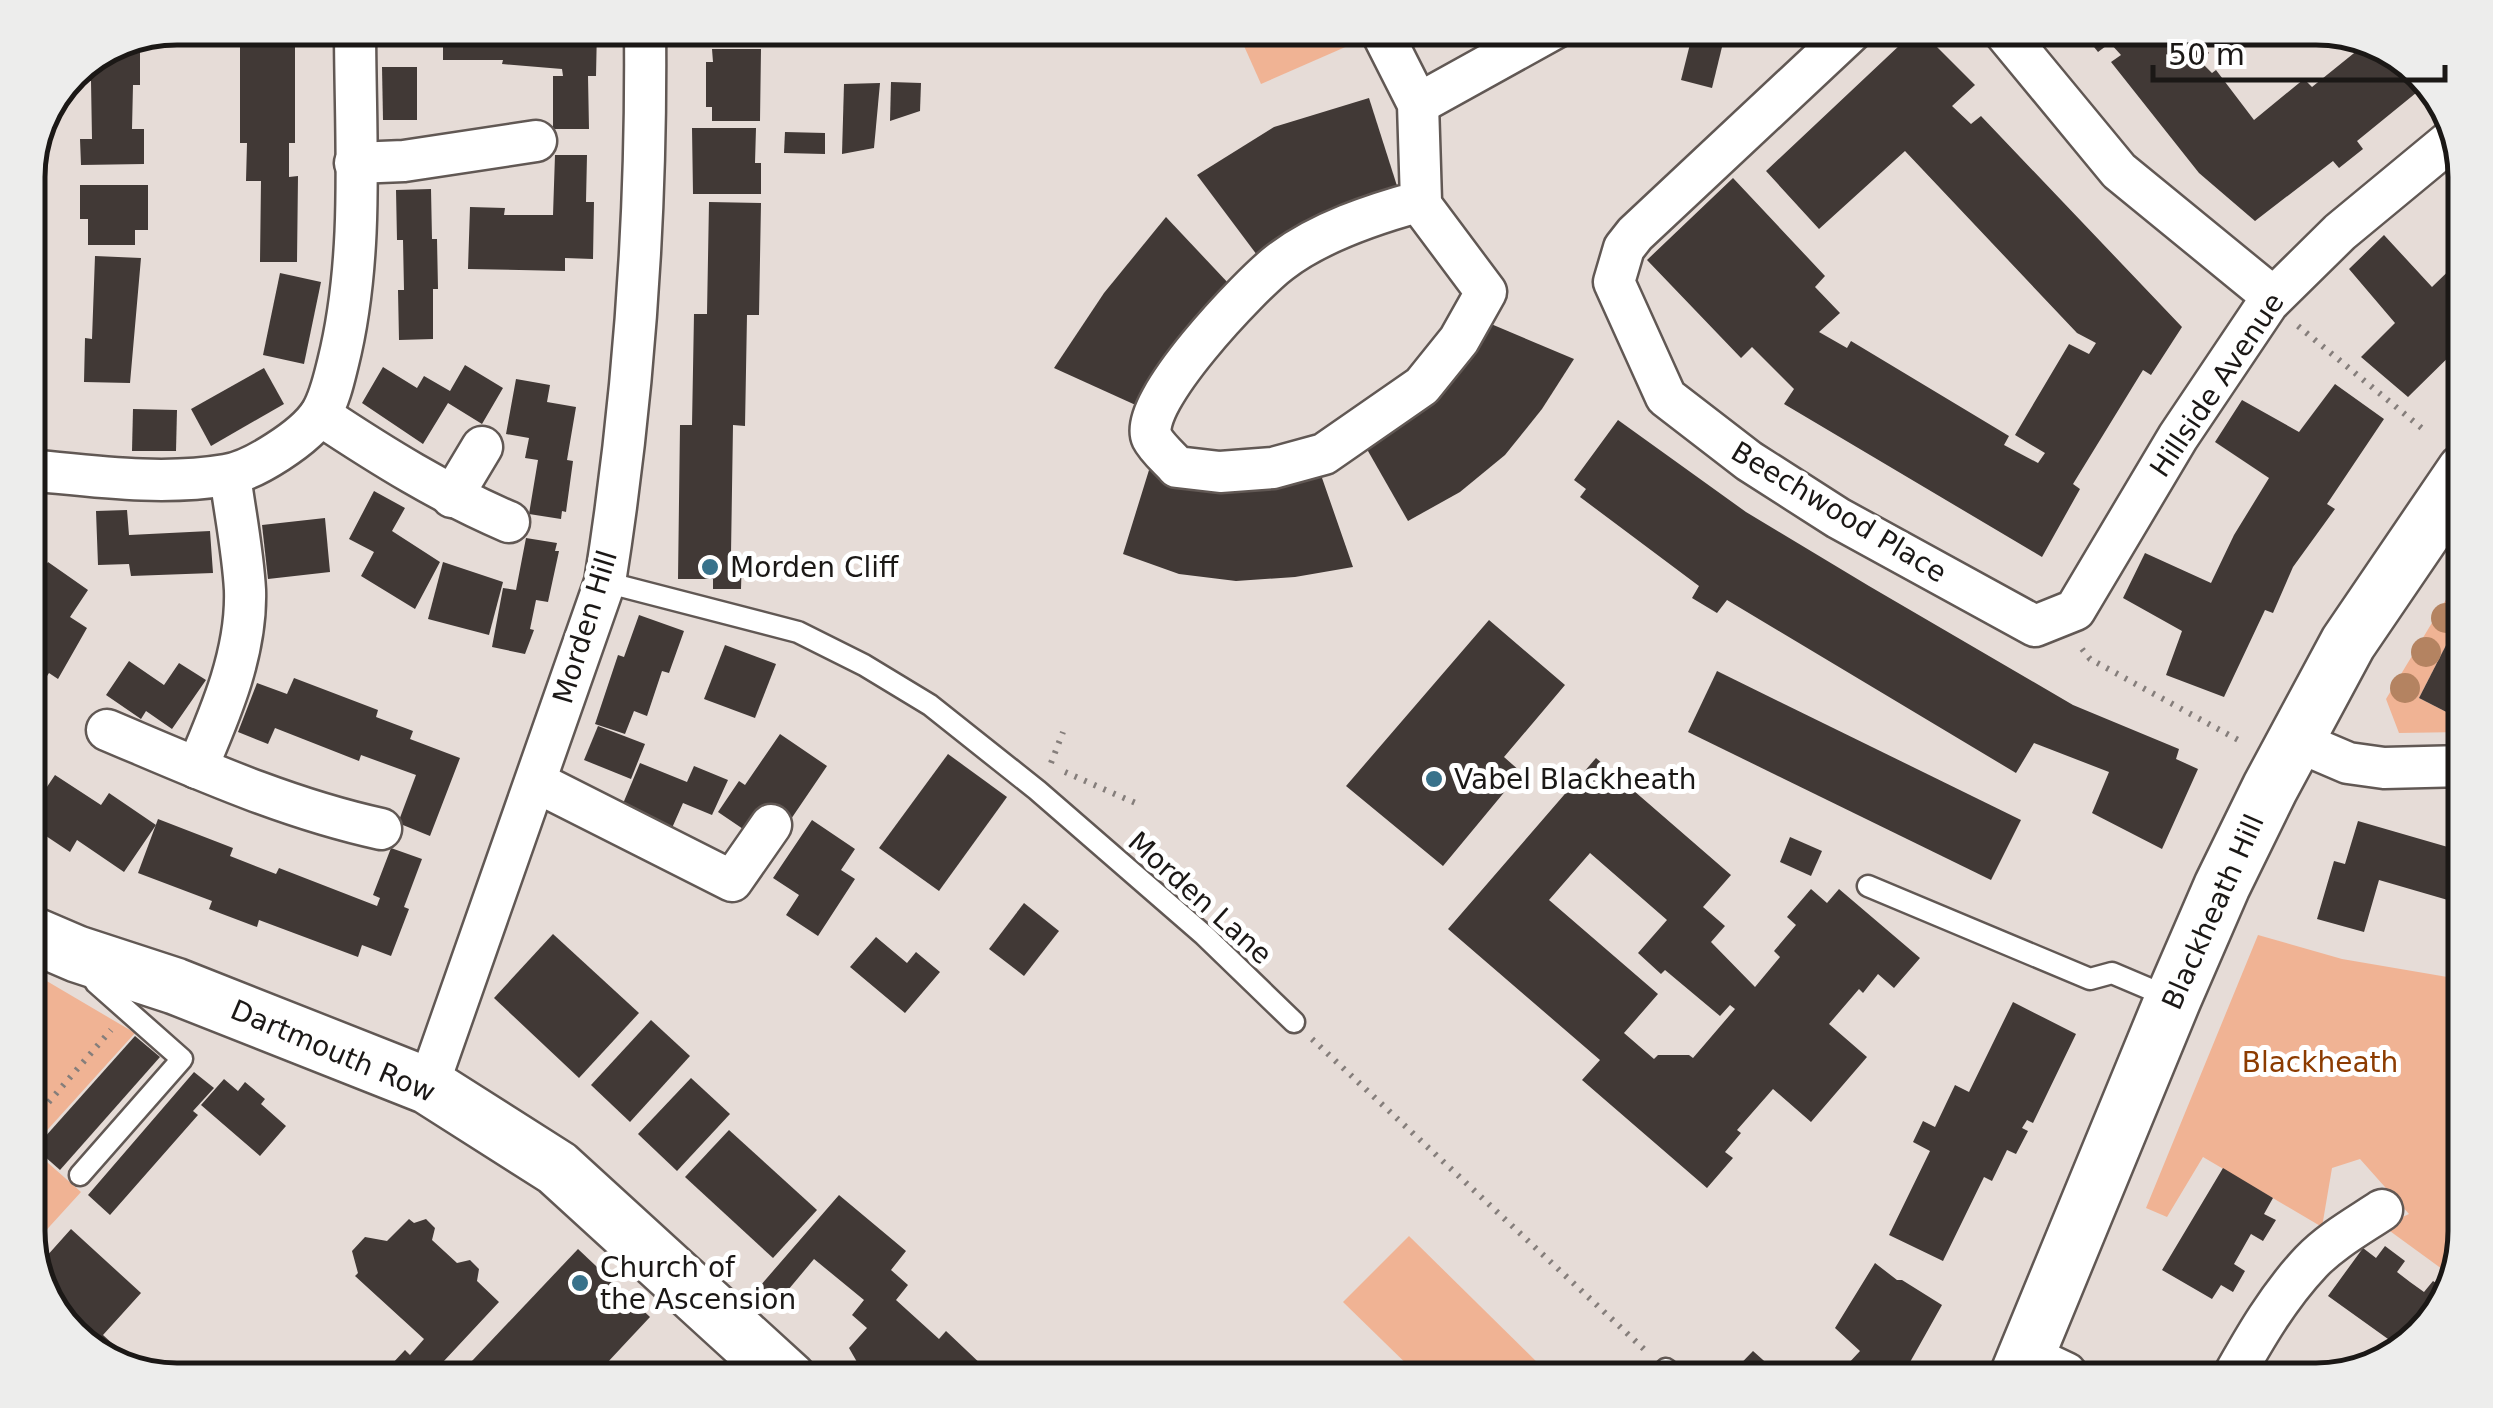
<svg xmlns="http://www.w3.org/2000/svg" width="2493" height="1408" font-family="'DejaVu Sans',sans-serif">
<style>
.green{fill:#f0b394}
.building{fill:#413936;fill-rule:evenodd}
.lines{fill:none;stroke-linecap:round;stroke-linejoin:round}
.lane-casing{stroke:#615854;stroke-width:25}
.street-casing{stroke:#615854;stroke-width:45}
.secondary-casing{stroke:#615854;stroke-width:60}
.highway-casing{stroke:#615854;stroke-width:60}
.path{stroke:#857e7b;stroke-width:6;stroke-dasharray:2.5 8;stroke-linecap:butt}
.lane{stroke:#fff;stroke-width:20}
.street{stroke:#fff;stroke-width:40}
.secondary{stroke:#fff;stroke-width:55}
.highway{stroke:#fff;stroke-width:55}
.tree{fill:#b48361}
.poi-dot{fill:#38728b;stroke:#fff;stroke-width:4}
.labels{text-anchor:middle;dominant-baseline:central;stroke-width:10;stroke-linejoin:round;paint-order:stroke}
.street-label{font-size:28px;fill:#1b1816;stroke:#fff}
.poi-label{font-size:28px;fill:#1b1816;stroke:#fff;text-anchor:start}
.park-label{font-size:28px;fill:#8c3b00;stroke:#fff}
.rim{fill:none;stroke:#1b1816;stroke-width:5}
</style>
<rect width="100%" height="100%" fill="#e6dcd7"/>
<g class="green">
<polygon points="1236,28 1342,28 1350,45 1261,84"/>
<polygon points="2456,583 2465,588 2465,608 2419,698 2464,721 2462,732 2399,733 2386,699"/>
<polygon points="2258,935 2342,959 2465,980 2465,1232 2453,1277 2383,1226 2409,1214 2360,1159 2332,1168 2322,1227 2203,1157 2167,1217 2146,1208"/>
<polygon points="28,970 135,1033 31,1148 81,1192 30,1248"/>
<polygon points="1409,1236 1549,1374 1543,1380 1423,1380 1343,1302"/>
</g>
<g class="building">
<polygon points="240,28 295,28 295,143 289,143 289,177 298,176 297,262 260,262 261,181 246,181 247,143 240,143"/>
<polygon points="443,28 597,28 596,76 588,76 589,129 553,129 553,76 563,76 562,69 502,64 503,60 443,60"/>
<polygon points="712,28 760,28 760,43 712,44"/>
<polygon points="1459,28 1502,28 1469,46"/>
<polygon points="1918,28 1975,85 1952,106 1971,124 1981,116 2182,327 2151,375 2143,370 2073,484 2080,489 2042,557 1784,404 1794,389 1752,347 1741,358 1647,260 1733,178 1825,276 1815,287 1840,313 1819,332 1847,348 1851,341 2009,436 2004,445 2038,463 2045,453 2015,435 2069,344 2089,354 2096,343 2077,333 1905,151 1819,229 1766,171"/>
<polygon points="2079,28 2188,28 2209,53 2200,61 2212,73 2216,70 2254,120 2304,79 2312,87 2369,41 2390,47 2427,84 2357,141 2363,149 2339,168 2333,161 2255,221 2199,173 2111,62 2121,55 2110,43 2098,52"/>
<polygon points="173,29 173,41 144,41"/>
<polygon points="1691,40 1722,47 1712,88 1681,80"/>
<polygon points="712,49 761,49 760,121 712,121 712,107 706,107 706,62 713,62"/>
<polygon points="117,52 140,52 140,85 133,85 132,129 144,129 144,164 81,165 80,139 92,139 91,81 84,81 84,66"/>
<polygon points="382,67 417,67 417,120 383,120"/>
<polygon points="891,82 921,83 920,111 890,121"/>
<polygon points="880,83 874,148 842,154 844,84"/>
<polygon points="1369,98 1398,189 1260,259 1197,175 1274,127"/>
<polygon points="692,128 756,128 755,163 761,163 761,194 693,194"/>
<polygon points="785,132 825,133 825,154 784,153"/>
<polygon points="555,155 587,155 586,202 594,202 593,259 565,258 565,271 468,269 470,207 505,208 504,215 553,215"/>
<polygon points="80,185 148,185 148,230 135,230 135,245 88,245 88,219 80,219"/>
<polygon points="431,189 432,239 437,239 438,289 433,289 433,339 399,340 398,290 404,290 403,240 397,240 396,190"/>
<polygon points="709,202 761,203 759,315 747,315 745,426 733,425 731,554 742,555 741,589 713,589 713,579 678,579 680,425 692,425 694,314 707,314"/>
<polygon points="1166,217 1230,285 1140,407 1054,368 1104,293"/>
<polygon points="2384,235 2432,287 2465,255 2465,341 2408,397 2361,357 2395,323 2349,269"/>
<polygon points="95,256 141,258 130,383 84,382 85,338 92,339"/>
<polygon points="280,273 321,282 304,364 263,355"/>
<polygon points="1484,321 1574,359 1542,409 1505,455 1460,492 1408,521 1364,444"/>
<polygon points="465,365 503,388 482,424 448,403 423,444 362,403 383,367 417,388 424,376 450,391"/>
<polygon points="264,368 284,404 211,446 191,409"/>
<polygon points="516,379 550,385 547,402 576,407 567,460 573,461 566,512 562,511 561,519 529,514 538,460 525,458 529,438 506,434"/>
<polygon points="2335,384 2384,419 2327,504 2335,509 2293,567 2273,613 2265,610 2224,697 2166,675 2182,631 2123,598 2145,553 2211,583 2234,535 2269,478 2215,442 2242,400 2299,432"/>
<polygon points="133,409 177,410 176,451 132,451"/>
<polygon points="1618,420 1746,512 1869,586 2073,705 2179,749 2176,759 2198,769 2162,849 2092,813 2109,772 2034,743 2016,773 1727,600 1717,613 1692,598 1699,586 1580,497 1586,489 1574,480"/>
<polygon points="1149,470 1191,484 1321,475 1353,567 1295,577 1236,581 1179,574 1123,554"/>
<polygon points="374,491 405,508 392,531 440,562 415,609 361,576 374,552 349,539"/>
<polygon points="127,510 129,535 210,531 213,573 131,576 129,564 98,565 96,511"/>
<polygon points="325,518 330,572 268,579 262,525"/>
<polygon points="526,538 557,543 555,551 559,551 548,602 536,600 530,629 534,630 525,654 492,647 503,588 516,590"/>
<polygon points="48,562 88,590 70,617 87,628 58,679 49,673 33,697 40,702 28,719 28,617 41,597 29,589"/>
<polygon points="443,562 503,582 489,635 428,619"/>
<polygon points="2465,608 2465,718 2464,721 2419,698"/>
<polygon points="639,615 684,631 669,673 662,671 647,716 634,711 625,734 595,724 618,655 624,657"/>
<polygon points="1489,620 1565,685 1504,757 1521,772 1443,866 1346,786"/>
<polygon points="725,645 776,664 755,718 704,699"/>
<polygon points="129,661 164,685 179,663 206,680 172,729 146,711 141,719 106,695"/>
<polygon points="1717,671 2021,820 1991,880 1688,732"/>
<polygon points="294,678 378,710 376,717 413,731 410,739 460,758 430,836 398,823 416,775 361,755 359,761 275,728 268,744 238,732 257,683 287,694"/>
<polygon points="598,726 645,744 631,779 584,760"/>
<polygon points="780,734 827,766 789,822 764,805 746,831 718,812 739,781 745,785"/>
<polygon points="948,754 1007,797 939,891 879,848"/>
<path d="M1596,758L1731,875L1703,907L1725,926L1711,942L1755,987L1780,957L1774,951L1796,925L1787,917L1811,889L1827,903L1839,889L1920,958L1894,988L1878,974L1863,993L1859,989L1829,1024L1867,1057L1811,1122L1773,1089L1737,1130L1741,1133L1725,1152L1733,1158L1707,1188L1582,1080L1600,1060L1448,929ZM1590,853L1667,920L1638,953L1661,974L1665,970L1720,1016L1730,1005L1735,1009L1693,1058L1689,1055H1658L1654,1059L1624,1033L1658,994L1549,900Z"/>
<polygon points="640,763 687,782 694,766 728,780 712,815 683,803 672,828 622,806"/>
<polygon points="55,775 101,805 109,793 156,825 124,872 77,840 70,852 28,824 28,815"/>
<polygon points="158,819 233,848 230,856 276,874 279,868 377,906 380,898 373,895 391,848 422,859 404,907 409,909 391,956 362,945 358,957 259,920 257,927 209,909 212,901 138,873"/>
<polygon points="812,820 855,849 841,870 855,879 818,936 786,915 799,895 773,878"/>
<polygon points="2358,821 2465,852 2465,905 2379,880 2364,932 2317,919 2334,861 2345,864"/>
<polygon points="1790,837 1822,851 1811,876 1780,862"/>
<polygon points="1024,903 1059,931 1024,976 989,949"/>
<polygon points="553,934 639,1013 579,1078 494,998"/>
<polygon points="876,937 907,963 916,952 940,972 905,1013 850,967"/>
<polygon points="2013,1002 2076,1034 2033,1123 2027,1120 2022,1128 2028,1131 2016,1154 2007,1150 1992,1181 1984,1177 1943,1261 1889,1235 1930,1151 1913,1142 1923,1121 1935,1127 1955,1085 1969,1092"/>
<polygon points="651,1020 690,1056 630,1122 591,1085"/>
<polygon points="135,1036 160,1057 60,1170 35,1148"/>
<polygon points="194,1072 214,1088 193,1111 198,1115 110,1215 88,1195"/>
<polygon points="691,1078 730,1114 677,1171 638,1134"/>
<polygon points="224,1079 238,1091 245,1082 265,1099 261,1104 286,1126 260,1156 201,1105"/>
<polygon points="729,1130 817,1210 773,1258 685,1177"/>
<polygon points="2223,1168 2273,1198 2264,1214 2276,1220 2263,1241 2251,1234 2234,1264 2245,1271 2233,1292 2221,1285 2212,1299 2162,1270"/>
<polygon points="839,1195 906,1251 891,1270 908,1285 896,1300 939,1339 946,1331 985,1368 979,1374 986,1380 897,1380 878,1362 871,1369 857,1362 849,1348 867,1328 852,1315 864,1300 814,1259 778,1302 760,1286"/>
<polygon points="409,1219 414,1223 426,1219 435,1228 432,1240 457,1263 470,1260 479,1269 477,1281 499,1302 429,1377 432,1380 377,1380 405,1350 410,1355 424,1339 355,1276 358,1273 352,1251 365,1237 387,1241"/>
<polygon points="71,1229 141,1293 103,1335 138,1367 136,1370 103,1361 64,1325 69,1319 51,1303 49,1305 37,1267"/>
<polygon points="2385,1246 2405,1261 2397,1272 2410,1282 2424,1292 2433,1281 2449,1292 2444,1307 2402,1349 2328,1296 2363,1248 2376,1258"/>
<polygon points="578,1249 650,1317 591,1380 454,1380"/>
<polygon points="1875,1263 1897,1280 1902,1280 1942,1305 1900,1380 1833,1380 1860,1351 1835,1328"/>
<polygon points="1753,1351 1772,1368 1774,1366 1790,1380 1725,1380"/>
<polygon points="1599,1365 1617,1380 1585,1380"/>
<polygon points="339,1367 356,1380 315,1380 323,1368"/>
</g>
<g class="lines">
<defs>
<g id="lane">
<polyline points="605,582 798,632 864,665 930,705 1037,790 1204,935 1294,1022"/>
<polyline points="1868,886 2090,979 2112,973 2171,998"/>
<polyline points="80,1175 182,1059 96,983 89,972"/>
<polyline points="1666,1369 1679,1380"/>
</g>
<g id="street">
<path d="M1379,27L1418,104L1421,201V205L1486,292L1459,340L1422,386L1324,454L1273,468L1220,472L1177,467C1170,459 1157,448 1152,438C1136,404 1251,284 1280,262C1319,232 1373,214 1421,201"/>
<polyline points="1856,27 1635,234 1624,248 1614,282 1666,397 1749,461 1838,518 2035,626 2075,610 2178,437 2268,303 2340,232 2456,136"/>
<polyline points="2000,27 2119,171 2273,297"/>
<polyline points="1418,104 1557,27"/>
<polyline points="355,163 404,161 536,141"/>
<path d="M320,415C382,456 441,493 509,522"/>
<path d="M28,470C93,476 161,486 226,475C253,471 306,437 321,413C330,398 334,379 338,363C365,255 355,138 355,27"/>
<polyline points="452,497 482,447"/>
<path d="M107,730C197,768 285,808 381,829"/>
<polyline points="2294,740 2348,763 2384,768 2465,766"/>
<path d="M197,768C221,712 247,652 245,590C243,552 235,513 230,475"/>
<polyline points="536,782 732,881 771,825"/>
<path d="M428,1086L605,582C634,399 647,213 645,27"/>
<polyline points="2026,1354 2066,1373 2069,1380"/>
<path d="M2231,1380C2254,1339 2278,1297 2311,1262C2331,1241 2358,1226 2382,1210"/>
</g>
<polyline id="secondary" points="28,933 77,954 175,986 428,1086 557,1168 789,1380"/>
<polyline id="highway" points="2016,1380 2173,999 2222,886 2270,788 2348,643 2465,471"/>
</defs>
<use href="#lane" class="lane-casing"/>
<use href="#street" class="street-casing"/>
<use href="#secondary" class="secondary-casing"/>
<use href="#highway" class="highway-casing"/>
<g class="path">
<polyline points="2298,326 2424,430"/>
<polyline points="2082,649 2090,659 2240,741"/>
<polyline points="1051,763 1063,732"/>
<polyline points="1065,772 1140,805"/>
<polyline points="1312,1039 1646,1351"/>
<polyline points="28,1126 111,1030"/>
</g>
<use href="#lane" class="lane"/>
<use href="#street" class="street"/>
<use href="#secondary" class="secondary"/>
<use href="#highway" class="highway"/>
</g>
<g class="tree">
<circle cx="2446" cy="618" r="15"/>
<circle cx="2426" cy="652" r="15"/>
<circle cx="2405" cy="688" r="15"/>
</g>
<g class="poi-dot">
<circle cx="710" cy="567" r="10"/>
<circle cx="1434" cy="779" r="10"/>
<circle cx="580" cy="1283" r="10"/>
</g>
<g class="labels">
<g class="street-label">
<text transform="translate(2217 385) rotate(-56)">Hillside Avenue</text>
<text transform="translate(1839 512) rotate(31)">Beechwood Place</text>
<text transform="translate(585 627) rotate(-73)">Morden Hill</text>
<text transform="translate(1200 898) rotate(42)">Morden Lane</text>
<text transform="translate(2213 912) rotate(-66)">Blackheath Hill</text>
<text transform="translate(333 1051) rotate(23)">Dartmouth Row</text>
</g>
<g class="poi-label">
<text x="730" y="567">Morden Cliff</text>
<text x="1454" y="779">Vabel Blackheath</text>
<text x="600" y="1267">Church of<tspan x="600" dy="32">the Ascension</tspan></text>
</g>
<g class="park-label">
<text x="2320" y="1062">Blackheath</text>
</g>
</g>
<path d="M0 0H2493V1408H0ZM177 45H2316A132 132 0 0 1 2448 177V1231A132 132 0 0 1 2316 1363H177A132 132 0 0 1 45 1231V177A132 132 0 0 1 177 45Z" fill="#ededec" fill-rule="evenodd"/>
<path class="rim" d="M177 45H2316A132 132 0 0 1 2448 177V1231A132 132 0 0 1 2316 1363H177A132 132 0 0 1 45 1231V177A132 132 0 0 1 177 45Z"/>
<path d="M2153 65v15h292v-15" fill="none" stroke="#1b1816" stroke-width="5"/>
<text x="2168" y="65" font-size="30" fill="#1b1816" stroke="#ffffff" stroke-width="8" paint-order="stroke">50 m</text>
</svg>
